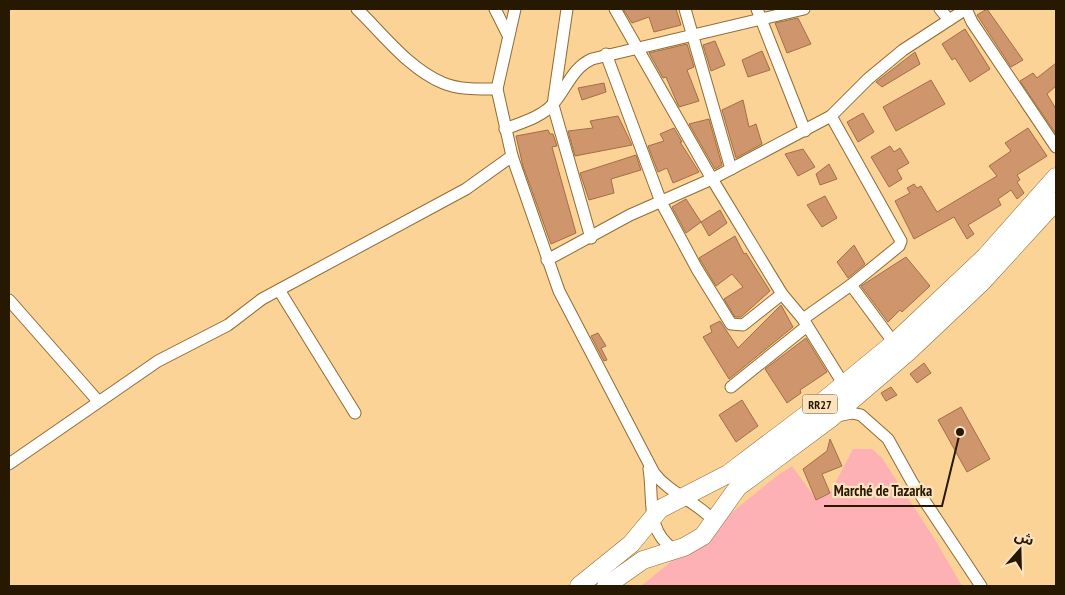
<svg xmlns="http://www.w3.org/2000/svg" width="1065" height="595" font-family="'PT Sans Narrow','Noto Sans Arabic',sans-serif">
<style>
.green{fill:#feb1b4}
.building{fill:#cf966d;stroke:#a46e46}
.lines{fill:none;stroke-linecap:round;stroke-linejoin:round}
.minor-casing{stroke:#916c32;stroke-width:13}
.highway-casing{stroke:#916c32;stroke-width:19}
.minor{stroke:#fff;stroke-width:11}
.highway{stroke:#fff;stroke-width:18}
.labels{text-anchor:middle;dominant-baseline:central;stroke-width:4.5;stroke-linejoin:round;paint-order:stroke}
.shield{fill:#fce3c0;stroke:#67553a;stroke-width:1}
.shield-label{font-size:12px;font-weight:bold;fill:#271801}
.leader{fill:none;stroke:#271801;stroke-width:2}
.callout-dot{fill:#271801;stroke:#fce3c0;stroke-width:2}
.callout-label{font-size:15px;text-anchor:middle;font-weight:bold;fill:#271801;stroke:#fce3c0;stroke-width:4.5;stroke-linejoin:round;paint-order:stroke}
</style>
<rect width="100%" height="100%" fill="#fbd397"/>
<polygon class="green" points="853,449 872,449 882,458 936,541 962,586 641,586 778,475 792,466 816,499 830,493"/>
<g class="building">
<polygon points="623,9 676,9 681,25 654,32 649,17 632,23"/>
<polygon points="987,9 1023,60 1011,67 977,15"/>
<polygon points="798,18 811,44 787,53 775,23"/>
<polygon points="965,29 990,69 970,82 955,58 952,60 942,44"/>
<polygon points="715,41 725,65 711,71 703,45"/>
<polygon points="687,44 694,67 687,70 699,101 679,107 666,77 663,78 649,53"/>
<polygon points="762,51 770,70 748,77 742,60"/>
<polygon points="915,52 920,64 882,87 876,82"/>
<polygon points="1056,63 1056,86 1047,94 1056,109 1056,134 1020,81 1033,73 1037,78"/>
<polygon points="931,80 945,104 896,131 883,107"/>
<polygon points="604,83 606,92 582,100 578,88"/>
<polygon points="743,100 749,127 756,124 762,144 736,158 722,110"/>
<polygon points="863,113 874,132 858,142 847,122"/>
<polygon points="618,116 632,145 575,156 568,131 593,128 590,121"/>
<polygon points="709,119 722,165 715,169 689,124"/>
<polygon points="674,128 682,142 680,142 699,172 673,183 667,168 658,172 648,146 664,141 660,134"/>
<polygon points="1028,128 1047,156 1017,175 1020,180 1017,182 1024,193 1017,199 1011,190 998,199 1001,205 968,225 974,234 967,239 954,217 914,239 895,201 910,193 907,188 914,184 917,188 921,186 937,212 997,176 989,166 1011,151 1005,143"/>
<polygon points="548,130 550,134 553,134 557,146 552,147 576,233 551,244 523,166 516,136"/>
<polygon points="890,146 894,152 900,148 909,163 897,170 902,179 889,187 871,157"/>
<polygon points="803,149 815,167 798,176 785,154"/>
<polygon points="636,155 641,170 611,179 614,193 589,200 580,173"/>
<polygon points="829,164 837,179 820,185 816,174"/>
<polygon points="825,196 837,218 822,227 807,205"/>
<polygon points="686,199 701,222 686,233 672,207"/>
<polygon points="720,210 727,223 709,236 701,222"/>
<polygon points="735,236 744,254 746,253 770,291 741,317 735,317 724,299 743,287 732,274 716,286 699,258"/>
<polygon points="854,245 865,264 848,278 837,262"/>
<polygon points="906,257 930,286 902,312 900,310 888,322 861,286"/>
<polygon points="781,305 793,327 729,379 703,337 712,332 710,326 720,321 738,348"/>
<polygon points="598,333 606,346 601,348 607,360 604,361 591,336"/>
<polygon points="806,338 827,372 800,390 801,393 787,403 765,369"/>
<polygon points="924,363 931,373 917,383 910,374"/>
<polygon points="891,387 897,395 886,401 881,393"/>
<polygon points="742,400 758,426 736,442 719,415"/>
<polygon points="961,407 990,459 967,472 938,420"/>
<polygon points="830,439 842,466 822,474 830,493 816,500 803,469 827,451"/>
</g>
<g class="lines">
<defs>
<g id="minor">
<path d="M357,9C383,34 409,69 443,83C460,90 479,89 497,89"/>
<polyline points="495,9 508,35"/>
<path d="M515,9L497,89L512,156L559,291L654,473C671,495 697,501 715,522"/>
<polyline points="567,9 553,105 591,238"/>
<polyline points="615,9 712,179 782,294 803,319 844,385"/>
<polyline points="685,9 731,169"/>
<polyline points="757,9 805,131"/>
<polyline points="940,9 949,20"/>
<polyline points="966,9 972,22 1056,147"/>
<polyline points="606,54 661,202 697,269 731,324 743,325 782,294"/>
<path d="M505,129C520,123 542,117 553,104C567,88 572,68 592,59L804,9"/>
<polyline points="547,260 630,215 712,179 831,116 868,79 903,50 966,9"/>
<polyline points="851,285 894,343"/>
<polyline points="279,290 355,413"/>
<polyline points="9,300 98,401"/>
<polyline points="803,319 851,285 899,246 901,241 831,116"/>
<polyline points="731,387 807,326"/>
<polyline points="837,416 852,413 861,415 888,439 912,482 981,586"/>
<polyline points="9,464 158,361 228,325 262,299 466,189 512,156"/>
<path d="M649,469C654,499 645,529 673,549"/>
</g>
<g id="highway">
<polyline points="579,586 631,544 660,509 728,474 810,412 894,343 985,257 1056,177"/>
<polyline points="606,586 643,560 684,547 703,536 738,487 831,418 908,352 982,282 1056,201"/>
</g>
</defs>
<use href="#minor" class="minor-casing"/>
<use href="#highway" class="highway-casing"/>
<use href="#minor" class="minor"/>
<use href="#highway" class="highway"/>
</g>
<g class="labels">
<rect class="shield" x="802.5" y="394.5" width="35" height="19" rx="4"/>
<g class="shield-label">
<text x="820" y="404">RR27</text>
</g>
</g>
<path class="leader" d="M960 432L942 506H824"/>
<circle class="callout-dot" cx="960" cy="432" r="5"/>
<g class="callout-label">
<text x="883" y="496">Marché de Tazarka</text>
</g>
<rect width="1065" height="595" fill="none" stroke="#271801" stroke-width="20"/>
<g transform="translate(1020 550) rotate(20)" stroke="#fce3c0" stroke-width="4" paint-order="stroke">
<path d="M0-4L9 19L0 12L-9 19Z" fill="#271801"/>
<text y="-8" font-size="14" font-weight="bold" text-anchor="middle" fill="#271801">ش</text>
</g>
</svg>
